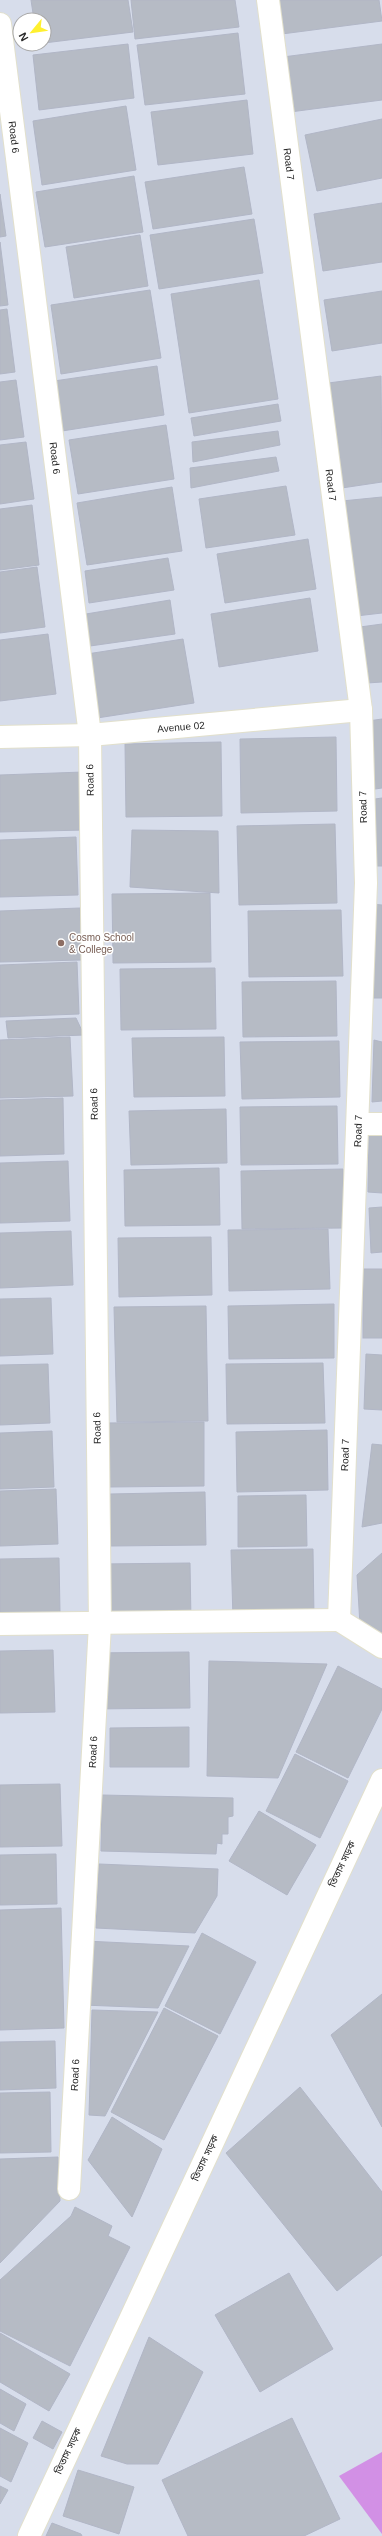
<svg xmlns="http://www.w3.org/2000/svg" width="382" height="2536" font-family="Arial,'Noto Sans Bengali',sans-serif">
<style>
.green{fill:#d290e5}
.building{fill:#b6bbc5;stroke:#b1b6c6}
.lines{fill:none;stroke-linecap:round;stroke-linejoin:round}
.minor-casing{stroke:#e2e0cc;stroke-width:24}
.tertiary-casing{stroke:#e2e0cc;stroke-width:24}
.minor{stroke:#fff;stroke-width:22}
.tertiary{stroke:#fff;stroke-width:22}
.education-dot{fill:#8d6e63;stroke:#fff;stroke-width:1.5}
.labels{text-anchor:middle;dominant-baseline:central;stroke-width:3;stroke-linejoin:round;paint-order:stroke}
.street-label{font-size:10px;fill:#272727;stroke:#fff}
.education-label{font-size:10px;fill:#785e54;stroke:#fff;text-anchor:start}
</style>
<rect width="100%" height="100%" fill="#d7ddeb"/>
<polygon class="green" points="382,2452 382,2534 339,2476"/>
<g class="building">
<polygon points="31,0 128,0 133,32 44,43 44,20 34,20"/>
<polygon points="131,0 235,0 239,27 135,39"/>
<polygon points="269,0 379,0 382,21 274,35"/>
<polygon points="238,33 245,94 145,105 137,45"/>
<polygon points="128,44 134,98 39,110 33,55"/>
<polygon points="382,44 382,100 290,112 283,57"/>
<polygon points="247,100 253,154 158,165 151,112"/>
<polygon points="126,106 136,170 42,185 33,121"/>
<polygon points="382,119 382,178 317,191 305,135"/>
<polygon points="244,167 252,214 153,229 145,182"/>
<polygon points="134,176 143,232 45,247 36,192"/>
<polygon points="0,194 6,236 0,237"/>
<polygon points="382,203 382,262 323,271 314,214"/>
<polygon points="254,219 263,273 159,289 150,235"/>
<polygon points="140,235 148,286 74,298 66,247"/>
<polygon points="0,242 8,305 0,306"/>
<polygon points="259,280 278,399 189,413 171,294"/>
<polygon points="150,290 161,358 61,374 51,305"/>
<polygon points="382,291 382,343 332,351 324,300"/>
<polygon points="7,309 15,372 0,374 0,310"/>
<polygon points="157,366 164,415 62,431 54,381"/>
<polygon points="381,376 382,482 335,489 321,384"/>
<polygon points="16,380 24,437 0,440 0,382"/>
<polygon points="278,404 281,421 194,436 191,418"/>
<polygon points="166,425 174,479 78,494 69,440"/>
<polygon points="278,431 280,445 193,462 192,442"/>
<polygon points="26,442 34,499 0,504 0,445"/>
<polygon points="276,457 279,471 191,488 190,468"/>
<polygon points="286,486 295,535 206,548 199,499"/>
<polygon points="172,487 182,551 87,565 77,503"/>
<polygon points="382,497 382,613 356,616 342,501"/>
<polygon points="32,505 39,565 0,570 0,509"/>
<polygon points="308,539 316,589 225,603 217,554"/>
<polygon points="168,558 174,590 89,603 85,571"/>
<polygon points="37,567 45,627 0,633 0,572"/>
<polygon points="310,598 318,651 219,667 211,614"/>
<polygon points="170,600 175,634 90,646 86,614"/>
<polygon points="382,624 382,682 367,683 360,627"/>
<polygon points="48,634 56,694 0,701 0,640"/>
<polygon points="183,639 194,703 97,718 87,654"/>
<polygon points="382,719 382,788 375,789 368,721"/>
<polygon points="336,737 337,811 241,813 240,739"/>
<polygon points="221,742 222,816 126,817 125,744"/>
<polygon points="83,772 85,830 0,832 0,775"/>
<polygon points="382,798 382,866 377,866 375,799"/>
<polygon points="335,824 337,903 239,905 237,826"/>
<polygon points="132,830 218,831 219,893 130,887"/>
<polygon points="76,837 78,895 0,897 0,840"/>
<polygon points="210,893 211,962 113,963 112,894"/>
<polygon points="371,904 382,905 382,998 365,998"/>
<polygon points="80,908 82,960 0,962 0,911"/>
<polygon points="341,910 343,976 249,977 248,911"/>
<polygon points="77,962 79,1014 0,1017 0,965"/>
<polygon points="215,968 216,1029 121,1030 120,969"/>
<polygon points="336,981 337,1036 243,1037 242,982"/>
<polygon points="76,1018 84,1035 8,1038 6,1021"/>
<polygon points="70,1037 73,1096 0,1098 0,1040"/>
<polygon points="224,1037 225,1096 134,1097 132,1038"/>
<polygon points="374,1040 382,1042 382,1101 372,1102"/>
<polygon points="339,1041 340,1097 242,1099 240,1042"/>
<polygon points="63,1098 64,1154 0,1156 0,1100"/>
<polygon points="337,1106 338,1164 241,1165 240,1107"/>
<polygon points="226,1109 227,1163 131,1165 129,1111"/>
<polygon points="369,1133 382,1133 382,1193 368,1192"/>
<polygon points="68,1161 70,1221 0,1223 0,1163"/>
<polygon points="219,1168 220,1225 125,1226 124,1170"/>
<polygon points="343,1169 344,1228 242,1229 241,1171"/>
<polygon points="382,1207 382,1252 371,1253 369,1208"/>
<polygon points="328,1229 330,1289 229,1291 228,1230"/>
<polygon points="71,1231 73,1285 0,1288 0,1233"/>
<polygon points="211,1237 212,1295 119,1297 118,1238"/>
<rect x="363" y="1269" width="19" height="69"/>
<polygon points="51,1298 53,1354 0,1356 0,1299"/>
<polygon points="334,1304 334,1358 229,1359 228,1306"/>
<polygon points="206,1306 208,1421 117,1422 114,1307"/>
<polygon points="366,1354 382,1355 382,1410 364,1409"/>
<polygon points="323,1363 325,1423 227,1424 226,1364"/>
<polygon points="48,1364 50,1423 0,1425 0,1365"/>
<polygon points="204,1422 204,1486 108,1487 106,1423"/>
<polygon points="327,1430 328,1490 237,1492 236,1432"/>
<polygon points="52,1431 54,1487 0,1489 0,1433"/>
<polygon points="372,1444 382,1445 382,1523 362,1527"/>
<polygon points="56,1489 58,1544 0,1546 0,1491"/>
<polygon points="205,1492 206,1545 111,1546 110,1494"/>
<polygon points="306,1495 307,1546 238,1547 238,1496"/>
<polygon points="313,1549 314,1618 233,1619 231,1550"/>
<polygon points="382,1553 382,1635 360,1625 357,1575"/>
<polygon points="59,1558 60,1613 0,1618 0,1559"/>
<polygon points="190,1563 191,1621 101,1622 101,1564"/>
<polygon points="53,1650 55,1712 0,1713 0,1651"/>
<polygon points="189,1652 190,1708 90,1709 88,1653"/>
<polygon points="209,1661 327,1664 278,1778 207,1776"/>
<polygon points="338,1666 382,1689 382,1709 348,1778 296,1752"/>
<polygon points="189,1727 189,1767 110,1767 110,1728"/>
<polygon points="295,1754 348,1781 320,1838 266,1811"/>
<polygon points="60,1784 62,1846 0,1847 0,1785"/>
<polygon points="102,1795 233,1798 233,1816 228,1817 228,1834 222,1834 222,1844 217,1843 216,1854 101,1851"/>
<polygon points="259,1811 316,1845 287,1895 229,1861"/>
<polygon points="56,1854 57,1904 0,1905 0,1855"/>
<polygon points="99,1864 218,1869 217,1896 195,1933 96,1928"/>
<polygon points="61,1908 64,2028 0,2030 0,1910"/>
<polygon points="202,1933 256,1962 220,2034 165,2006"/>
<polygon points="85,1941 189,1946 158,2008 83,2005"/>
<polygon points="382,1994 382,2127 331,2035"/>
<polygon points="164,2008 218,2036 164,2140 111,2112"/>
<polygon points="92,2010 158,2012 105,2116 89,2115"/>
<polygon points="55,2041 56,2088 0,2090 0,2042"/>
<polygon points="300,2087 382,2192 382,2255 337,2291 226,2153"/>
<polygon points="50,2092 51,2152 0,2153 0,2093"/>
<polygon points="112,2117 162,2149 132,2217 88,2160"/>
<polygon points="58,2157 60,2201 0,2263 0,2159"/>
<polygon points="75,2207 112,2226 108,2236 130,2247 70,2366 0,2331 0,2280 71,2216"/>
<polygon points="289,2273 333,2349 260,2392 215,2315"/>
<polygon points="0,2333 70,2374 49,2411 0,2382"/>
<polygon points="149,2337 203,2372 158,2464 127,2464 101,2456"/>
<polygon points="0,2389 26,2404 14,2431 0,2423"/>
<polygon points="292,2418 340,2519 304,2536 188,2536 162,2480"/>
<polygon points="42,2421 62,2432 53,2449 33,2438"/>
<polygon points="0,2428 28,2443 11,2482 0,2476"/>
<polygon points="78,2470 134,2487 119,2534 63,2516"/>
<polygon points="0,2486 8,2490 0,2504"/>
<polygon points="52,2523 81,2534 82,2536 46,2536"/>
</g>
<g class="lines">
<defs>
<g id="minor">
<polyline points="268,0 361,710 366,883 339,1620"/>
<polyline points="0,24 90,735 100,1624 69,2189"/>
<polyline points="359,1124 382,1124"/>
<polyline points="339,1620 382,1647"/>
<polyline points="0,1624 339,1620"/>
<polyline points="29,2536 382,1780"/>
</g>
<polyline id="tertiary" points="0,737 90,735 361,710"/>
</defs>
<use href="#minor" class="minor-casing"/>
<use href="#tertiary" class="tertiary-casing"/>
<use href="#minor" class="minor"/>
<use href="#tertiary" class="tertiary"/>
</g>
<circle class="education-dot" cx="61" cy="943" r="4"/>
<g class="labels">
<g class="street-label">
<text transform="translate(14 137) rotate(83)">Road 6</text>
<text transform="translate(289 164) rotate(83)">Road 7</text>
<text transform="translate(55 458) rotate(83)">Road 6</text>
<text transform="translate(331 485) rotate(83)">Road 7</text>
<text transform="translate(181 727) rotate(-5)">Avenue 02</text>
<text transform="translate(90 780) rotate(-91)">Road 6</text>
<text transform="translate(363 807) rotate(-92)">Road 7</text>
<text transform="translate(94 1104) rotate(-91)">Road 6</text>
<text transform="translate(358 1131) rotate(-88)">Road 7</text>
<text transform="translate(97 1428) rotate(-91)">Road 6</text>
<text transform="translate(345 1455) rotate(-88)">Road 7</text>
<text transform="translate(93 1752) rotate(-87)">Road 6</text>
<text transform="translate(342 1864) rotate(-65)">তিতাস সড়ক</text>
<text transform="translate(75 2075) rotate(-87)">Road 6</text>
<text transform="translate(205 2158) rotate(-65)">তিতাস সড়ক</text>
<text transform="translate(68 2451) rotate(-65)">তিতাস সড়ক</text>
</g>
<g class="education-label">
<text x="69" y="937">Cosmo School<tspan x="69" dy="12">&amp; College</tspan></text>
</g>
</g>
<g transform="translate(32 32) rotate(241)"><circle r="19" fill="#ffffff" stroke="#a9a9a9"/>
<path d="M0-3L7 15L0 10L-7 15Z" fill="#fff030"/>
<text y="-6" font-size="11" font-weight="bold" text-anchor="middle" fill="#272727">N</text>
</g>
</svg>
